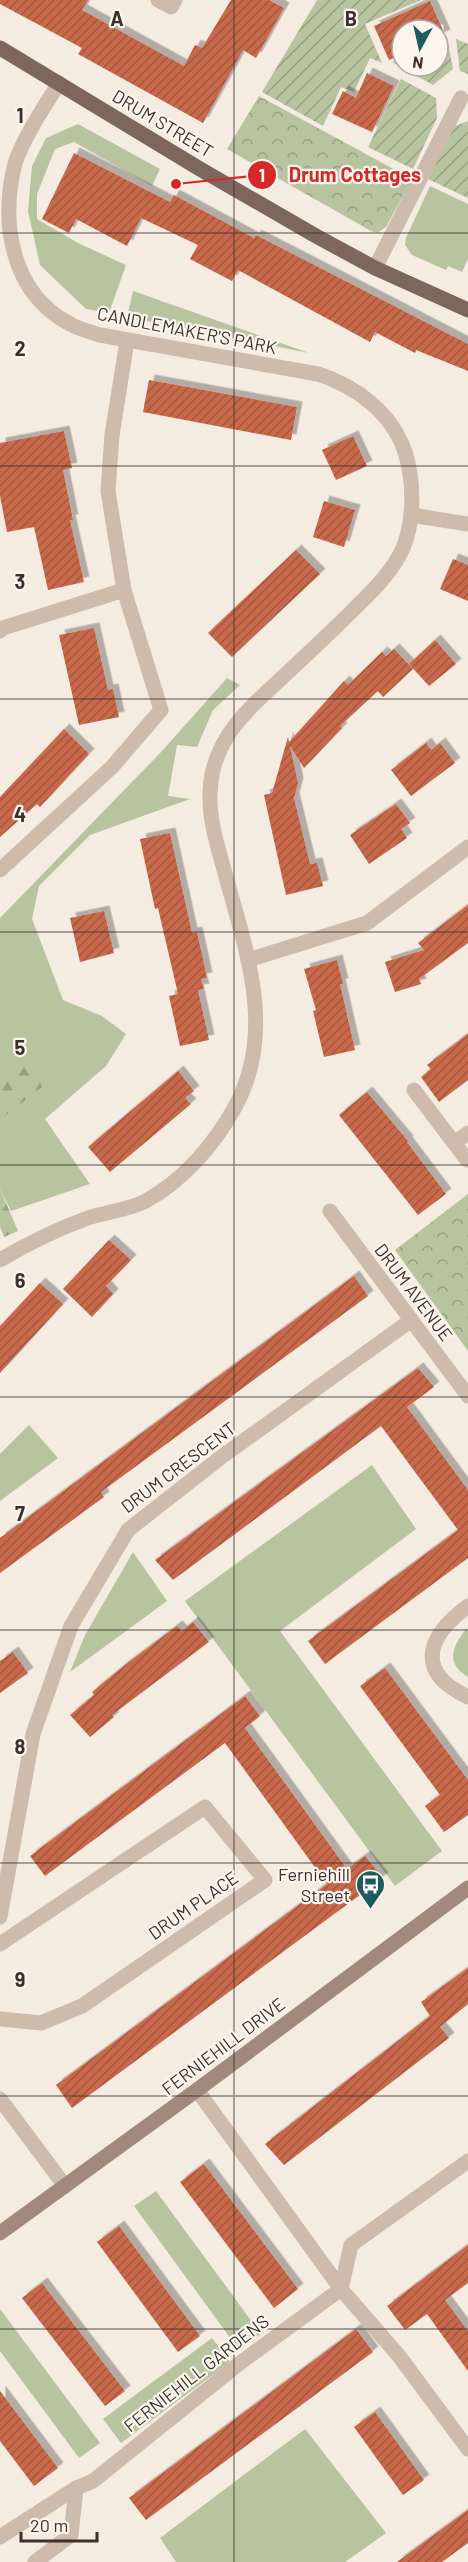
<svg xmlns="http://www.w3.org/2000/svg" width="468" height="2562" font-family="Barlow,sans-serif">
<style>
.grass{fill:#b8c4a0}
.forest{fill:url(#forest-firs)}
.park{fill:url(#park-crowns)}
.garden{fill:url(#garden-furrows)}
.building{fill:url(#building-hatch);filter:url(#shadow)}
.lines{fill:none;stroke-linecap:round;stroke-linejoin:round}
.minor{stroke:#cdbbac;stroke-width:15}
.secondary{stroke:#a18a7d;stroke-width:15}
.primary{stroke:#7d675c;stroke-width:15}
.grid{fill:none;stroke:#3b302b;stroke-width:1.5;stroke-opacity:0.55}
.labels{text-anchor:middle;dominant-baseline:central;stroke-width:4.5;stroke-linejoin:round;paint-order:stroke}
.street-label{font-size:18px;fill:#3b302b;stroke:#fbf5ee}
.poi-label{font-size:18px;fill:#3b302b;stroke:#fbf5ee;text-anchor:end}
.grid-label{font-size:20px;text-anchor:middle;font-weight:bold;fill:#3b302b;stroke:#fbf5ee;stroke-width:4.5;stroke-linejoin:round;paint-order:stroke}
.leader{fill:none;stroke:#d62828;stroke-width:2}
.callout-dot{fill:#d62828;stroke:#fbf5ee;stroke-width:2}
.mark-label{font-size:18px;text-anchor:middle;font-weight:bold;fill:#fff}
.callout-label{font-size:20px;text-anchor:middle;font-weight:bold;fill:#d62828;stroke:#fbf5ee;stroke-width:4.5;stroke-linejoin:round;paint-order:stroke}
</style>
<defs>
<pattern id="forest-firs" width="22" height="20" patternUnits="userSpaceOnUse" patternTransform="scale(1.5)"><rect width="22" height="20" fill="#b8c4a0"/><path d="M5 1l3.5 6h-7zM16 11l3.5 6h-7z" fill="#97a083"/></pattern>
<pattern id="park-crowns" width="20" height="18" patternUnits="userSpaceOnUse" patternTransform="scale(1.5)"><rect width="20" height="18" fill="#b8c4a0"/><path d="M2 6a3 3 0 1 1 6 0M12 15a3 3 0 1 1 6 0" fill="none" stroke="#97a083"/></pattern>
<pattern id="garden-furrows" width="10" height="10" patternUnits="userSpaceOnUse" patternTransform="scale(1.5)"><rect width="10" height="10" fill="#b8c4a0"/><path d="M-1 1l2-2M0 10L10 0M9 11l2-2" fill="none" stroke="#97a083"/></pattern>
<pattern id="building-hatch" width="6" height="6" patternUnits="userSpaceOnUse" patternTransform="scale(1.5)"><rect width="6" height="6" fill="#c8694b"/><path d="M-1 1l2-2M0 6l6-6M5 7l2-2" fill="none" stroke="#a4573f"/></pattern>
<filter id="shadow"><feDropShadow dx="5.5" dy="-5.5" stdDeviation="0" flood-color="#0004"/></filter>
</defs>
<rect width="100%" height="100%" fill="#f4ebe1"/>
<g class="grass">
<polygon points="78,124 160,169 152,186 74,142 55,149 37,194 37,219 78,243 126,265 109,313 86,309 40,265 28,211 32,166 46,138"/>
<polygon points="430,186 468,204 468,259 462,272 448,266 446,270 412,255 405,245 406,238"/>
<polygon points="133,291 309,353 127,317"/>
<polygon points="227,678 240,685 213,710 197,747 177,745 168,796 190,799 90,835 39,886 32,919 63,1000 102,1016 126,1034 106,1066 45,1119 90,1184 11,1211 0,1189 0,918 162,751"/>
<polygon points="29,1425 58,1458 0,1501 0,1454"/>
<polygon points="372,1465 416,1529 280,1631 442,1851 395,1886 185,1601"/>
<polygon points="133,1552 167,1601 70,1672 85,1635"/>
<path d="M466,1629L468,1632V1677C445,1663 452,1647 466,1629Z"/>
<polygon points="156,2191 261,2334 239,2350 134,2206"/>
<polygon points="0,2309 100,2443 79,2458 0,2351"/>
<polygon points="212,2338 230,2362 121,2443 103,2419"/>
<polygon points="305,2429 386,2533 345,2562 176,2562 160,2538"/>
</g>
<g class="forest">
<polygon points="0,1062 32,1063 42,1087 5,1116 0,1113"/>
<polygon points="0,1189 18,1231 4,1237 0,1227"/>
</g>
<g class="park">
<polygon points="259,96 412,179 386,227 377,233 371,231 227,149"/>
<polygon points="468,1194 468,1351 395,1250"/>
</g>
<g class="garden">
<polygon points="317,0 421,0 365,24 382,63 370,58 354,92 341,87 323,126 262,92"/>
<polygon points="447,37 453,69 433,85 392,62 402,58 402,66 438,66 438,41"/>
<polygon points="456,39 468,44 468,74 460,71"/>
<polygon points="401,79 436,98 437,118 413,169 368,147"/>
<polygon points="468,121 468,198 428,179 453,127"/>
</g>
<g class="building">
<polygon points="0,0 88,0 82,10 184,66 195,45 202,48 231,0 269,0 284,8 256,58 243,50 203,123 78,54 82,48 0,4"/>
<polygon points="430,1 445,35 438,38 438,30 402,30 402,54 389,60 374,26"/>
<polygon points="367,73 394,86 372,132 332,114 343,91 356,98"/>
<polygon points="74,153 170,202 174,195 254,238 256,235 468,344 468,371 416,350 415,353 375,332 370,342 238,270 232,281 190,259 198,245 141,218 127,246 76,219 69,233 42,219"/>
<polygon points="149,380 297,407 291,440 143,412"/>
<polygon points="64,431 72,468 63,470 73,520 70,520 84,582 48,590 34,527 7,532 0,496 0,443"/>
<polygon points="353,436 367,466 336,480 322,450"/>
<polygon points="324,501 355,510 344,547 313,537"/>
<polygon points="296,550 320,574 232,657 208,633"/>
<polygon points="453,559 468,565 468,601 440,589"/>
<polygon points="94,628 108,690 113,689 119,717 79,725 59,635"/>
<polygon points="435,640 456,664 429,686 409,664"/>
<polygon points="394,649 413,669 383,697 378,691 340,726 342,728 304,768 290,746 298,783 294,798 310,864 317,863 323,886 286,895 264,795 272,793 288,737 289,742 344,681 348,685 382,652 386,656"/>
<polygon points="64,729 89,754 40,807 37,804 0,837 0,797"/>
<polygon points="426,743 431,750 440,743 455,763 411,796 391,770"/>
<polygon points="396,804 410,823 401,829 407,838 369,864 350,835"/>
<polygon points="170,833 192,933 197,932 207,978 201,979 204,989 198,990 209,1040 180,1046 169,996 178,994 158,908 155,909 140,839"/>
<polygon points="468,905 468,943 419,979 421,984 395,992 385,962 424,950 418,943"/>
<polygon points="104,911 114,953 80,962 70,918"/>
<polygon points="337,960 343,984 340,984 355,1050 324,1057 313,1011 316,1010 304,969"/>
<polygon points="468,1034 468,1080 439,1102 421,1077 431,1069 427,1065"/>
<polygon points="178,1071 194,1091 185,1098 191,1104 110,1172 88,1147"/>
<polygon points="367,1092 408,1141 407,1142 446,1194 418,1215 339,1115"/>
<polygon points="109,1240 131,1260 106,1286 113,1294 92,1317 63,1289"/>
<polygon points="354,1276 368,1296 101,1492 104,1497 0,1573 0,1538"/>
<polygon points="40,1283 63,1304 0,1373 0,1326"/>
<polygon points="418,1368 434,1387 407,1407 468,1490 468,1558 325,1664 308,1641 458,1530 381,1426 173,1580 155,1560"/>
<polygon points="193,1622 209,1642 112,1715 114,1717 90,1737 70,1715 94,1695 92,1692 125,1665 177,1626 182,1631"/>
<polygon points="13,1652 28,1673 0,1693 0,1661"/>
<polygon points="385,1668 468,1780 468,1815 444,1832 425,1806 440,1795 360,1686"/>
<polygon points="245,1696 260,1716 245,1728 347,1869 365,1856 383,1878 72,2108 56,2085 327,1884 225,1743 45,1876 30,1856"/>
<polygon points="468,1968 468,2004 440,2027 449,2038 284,2165 265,2144 430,2016 421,2002"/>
<polygon points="204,2164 298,2289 274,2308 180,2182"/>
<polygon points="119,2226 200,2336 178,2352 97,2242"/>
<polygon points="468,2245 468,2283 445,2300 468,2331 468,2371 427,2314 405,2330 387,2306"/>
<polygon points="42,2283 125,2391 105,2406 22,2298"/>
<polygon points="356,2329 373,2352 146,2520 129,2498"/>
<polygon points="0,2391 58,2468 34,2486 0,2441"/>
<polygon points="375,2412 424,2480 403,2495 354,2427"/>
<polygon points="468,2510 468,2543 442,2562 397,2562"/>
</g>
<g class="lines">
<g class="minor">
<polyline points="158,0 171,7 175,0"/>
<polyline points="375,268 461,98"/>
<polyline points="411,515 468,524"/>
<polyline points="0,631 3,628 124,590"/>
<polyline points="0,870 112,767 161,710 124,590 108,491 112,435 127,341"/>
<polyline points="248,960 367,923 468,847"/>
<polyline points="414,1090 454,1143 468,1133"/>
<polyline points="454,1143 467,1160"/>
<polyline points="330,1211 468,1396"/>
<path d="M0,1260C29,1243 57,1229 88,1218C106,1212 127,1210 144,1202C183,1181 214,1145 235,1107C278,1029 244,945 223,866C214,835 205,803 213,770C222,734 246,711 272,687C299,662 326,637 352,611C371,592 392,573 403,548C415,519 414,481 405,452C392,413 356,386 318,374L100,335C90,332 79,329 70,324C11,293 0,223 15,163C25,135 43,109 59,83"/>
<path d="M468,1606C427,1636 414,1672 468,1697"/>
<polyline points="0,1917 33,1734 71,1626 128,1530 220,1458 410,1321"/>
<polyline points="0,1944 205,1807 265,1880 82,2006 41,2023 0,2019"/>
<polyline points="197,2090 341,2289 399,2356 468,2449"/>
<polyline points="0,2099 65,2186"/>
<polyline points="0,2537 76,2488"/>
<polyline points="35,2562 71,2535 76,2488 93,2481 240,2363 341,2289 351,2245 468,2161"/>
</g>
<polyline class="secondary" points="0,2233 197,2090 468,1888"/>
<polyline class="primary" points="0,48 200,169 316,236 375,268 468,310"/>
</g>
<path class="grid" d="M234,0V2562M0,233H468M0,466H468M0,699H468M0,932H468M0,1165H468M0,1397H468M0,1630H468M0,1863H468M0,2096H468M0,2329H468"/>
<defs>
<symbol id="bus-pin" viewBox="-11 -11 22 30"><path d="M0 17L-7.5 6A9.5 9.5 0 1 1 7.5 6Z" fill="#1f5a5e" stroke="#fbf5ee"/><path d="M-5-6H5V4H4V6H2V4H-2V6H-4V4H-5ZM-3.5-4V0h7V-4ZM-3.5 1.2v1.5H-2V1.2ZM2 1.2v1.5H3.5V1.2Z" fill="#fff"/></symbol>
</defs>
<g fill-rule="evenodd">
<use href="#bus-pin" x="354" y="1868" width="33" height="45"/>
</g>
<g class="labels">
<g class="street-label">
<text transform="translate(163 123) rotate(31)">DRUM STREET</text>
<text transform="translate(187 330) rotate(11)">CANDLEMAKER'S PARK</text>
<text transform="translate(414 1292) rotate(53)">DRUM AVENUE</text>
<text transform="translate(178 1467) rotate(-37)">DRUM CRESCENT</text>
<text transform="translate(193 1905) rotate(-35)">DRUM PLACE</text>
<text transform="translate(223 2046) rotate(-37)">FERNIEHILL DRIVE</text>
<text transform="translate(196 2373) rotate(-38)">FERNIEHILL GARDENS</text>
</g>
<g class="poi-label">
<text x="350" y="1874">Ferniehill<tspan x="350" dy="21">Street</tspan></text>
</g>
</g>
<g class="grid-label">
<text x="117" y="26">A</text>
<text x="351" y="26">B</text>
<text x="20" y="123">1</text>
<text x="20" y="356">2</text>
<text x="20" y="589">3</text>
<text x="20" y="822">4</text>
<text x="20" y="1055">5</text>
<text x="20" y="1288">6</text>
<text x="20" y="1521">7</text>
<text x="20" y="1754">8</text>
<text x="20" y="1987">9</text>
</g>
<path class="leader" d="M176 184L262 175"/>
<g class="callout-dot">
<circle cx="176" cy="184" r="6"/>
<circle cx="262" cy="175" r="15"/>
</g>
<g class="mark-label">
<text x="262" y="182">1</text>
</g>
<g class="callout-label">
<text x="355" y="182">Drum Cottages</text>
</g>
<g transform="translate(420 48) rotate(188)"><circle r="28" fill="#fbf5ee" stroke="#aea6a0" stroke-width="1.5"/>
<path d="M0-4.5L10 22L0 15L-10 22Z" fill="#1f5a5e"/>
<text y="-9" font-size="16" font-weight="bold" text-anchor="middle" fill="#3b302b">N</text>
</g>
<path d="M21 2532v9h76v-9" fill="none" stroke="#3b302b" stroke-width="3"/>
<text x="30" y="2532" font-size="18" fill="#3b302b" stroke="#fbf5ee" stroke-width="4.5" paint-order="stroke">20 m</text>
</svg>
